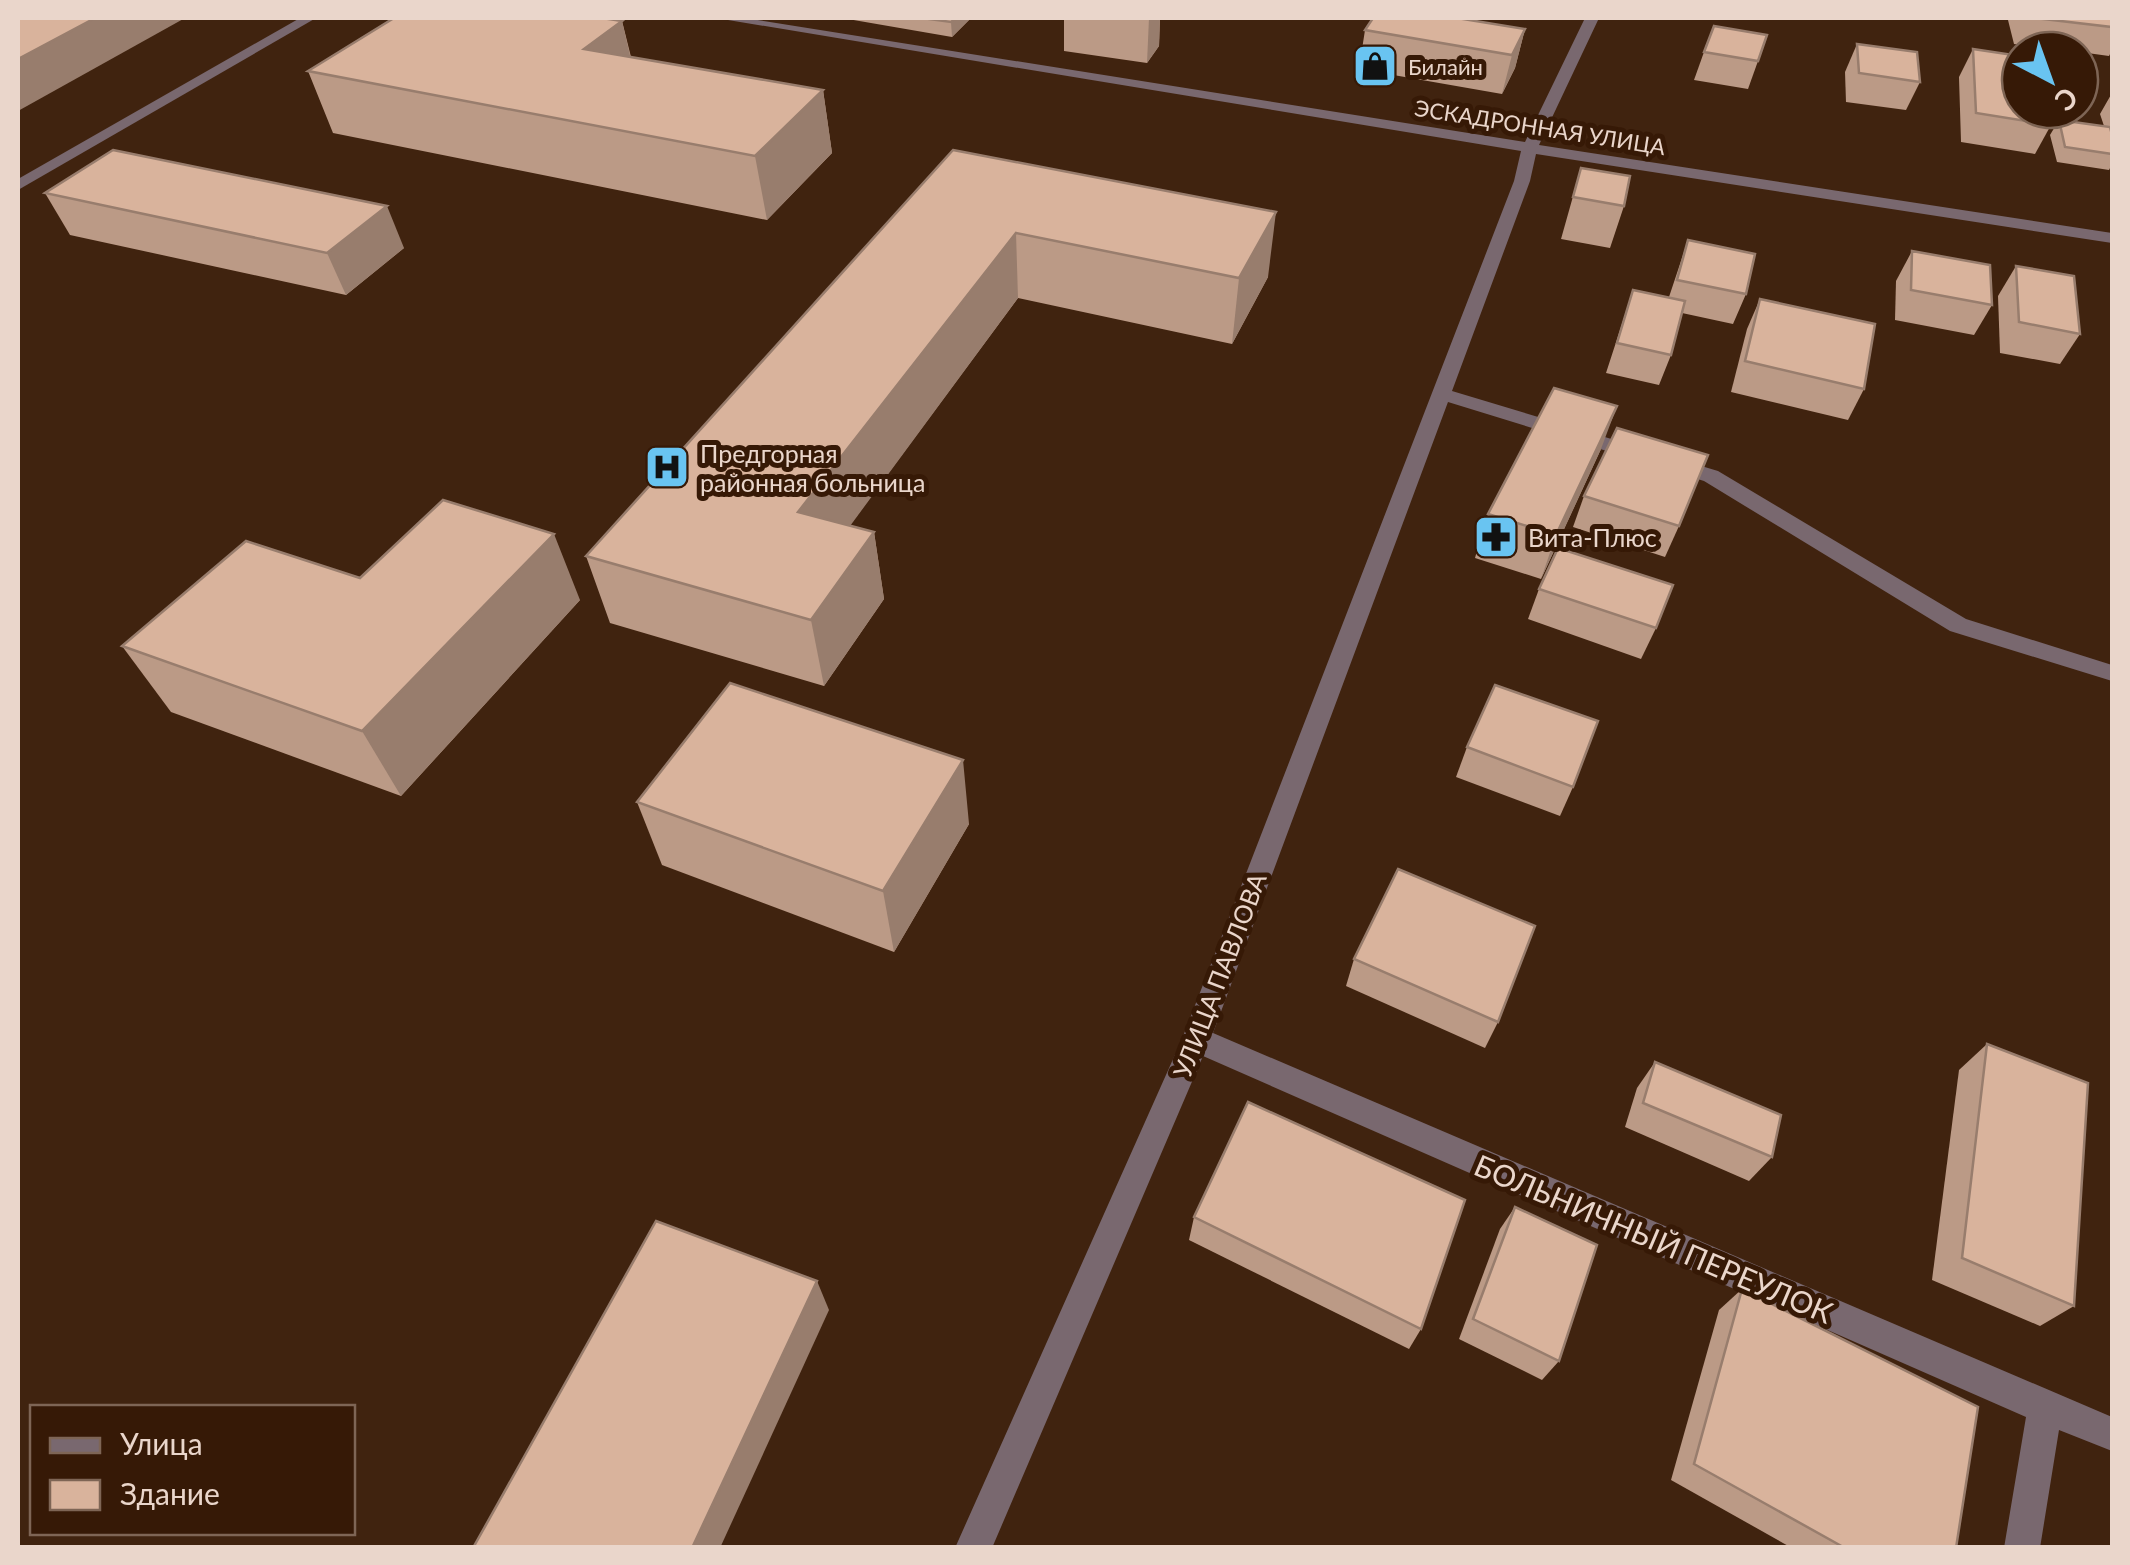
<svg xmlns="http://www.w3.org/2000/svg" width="2130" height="1565" font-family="Lato,sans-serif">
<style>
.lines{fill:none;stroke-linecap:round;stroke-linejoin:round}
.minor{fill:#79686f;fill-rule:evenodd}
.wall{fill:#bb9a86}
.shaded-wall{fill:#987d6d}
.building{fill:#d9b39c;stroke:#987d6d;stroke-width:2.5}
.labels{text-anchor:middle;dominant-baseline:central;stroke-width:10;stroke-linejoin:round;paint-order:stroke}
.far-poi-label{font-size:22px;fill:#ead6cb;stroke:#361906;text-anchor:start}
.far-street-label{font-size:22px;fill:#ead6cb;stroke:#361906}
.poi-label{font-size:25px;fill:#ead6cb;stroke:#361906;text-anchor:start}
.street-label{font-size:25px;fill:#ead6cb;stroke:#361906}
.near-street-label{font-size:30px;fill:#ead6cb;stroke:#361906}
</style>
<rect width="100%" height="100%" fill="#40230f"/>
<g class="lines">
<g class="minor">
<polygon points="300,18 316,18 18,190 18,179"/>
<polygon points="716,18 745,18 1525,142 1585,18 1599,18 1539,145 2112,233 2112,243 1536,154 1530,181 1452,391 1718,471 1966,619 2112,665 2112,681 1950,631 1704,481 1448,402 1213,1033 2112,1417 2112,1451 2059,1430 2040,1548 2004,1548 2026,1417 1203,1056 992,1548 955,1548 1182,1039 1514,181 1521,151"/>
</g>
</g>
<g class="wall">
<polygon points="842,18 969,18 969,20 952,37"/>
<polygon points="1064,18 1160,18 1159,46 1147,63 1064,51"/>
<polygon points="2009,18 2112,18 2112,50 2109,56 2080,52 2080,50 2061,50 2014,44 2008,20"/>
<polygon points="622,21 631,57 823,90 832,153 767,220 333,133 308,71"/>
<polygon points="1525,29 1515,68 1502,94 1359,69 1365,30"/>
<polygon points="1857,44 1920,82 1906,110 1846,102 1845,72"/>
<polygon points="1973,49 2051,125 2035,154 1961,142 1959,77"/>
<polygon points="1704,52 1758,61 1748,89 1694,80"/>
<polygon points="2112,93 2112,164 2109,170 2057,162 2050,135 2059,120 2104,126 2100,114"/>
<polygon points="953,150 1268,277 1232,344 1018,298 850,525 874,532 884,599 824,686 610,623 586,556"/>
<polygon points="1581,168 1624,206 1610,248 1561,239"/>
<polygon points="45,193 404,248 346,295 70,235"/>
<polygon points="1688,240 1746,294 1733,324 1682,313 1671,355 1659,385 1606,373 1633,290 1669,297"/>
<polygon points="1912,251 1992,305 1974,335 1895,320 1896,281"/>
<polygon points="2016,266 2080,334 2060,364 2000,353 1998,296"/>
<polygon points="1760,299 1864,389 1848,420 1731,392 1747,329"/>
<polygon points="1601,449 1541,579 1475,558 1488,514"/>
<polygon points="1584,496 1679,526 1665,557 1573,527"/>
<polygon points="360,578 580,600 401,796 171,712 122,646"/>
<polygon points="1539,589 1656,628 1641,659 1528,619"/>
<polygon points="1467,747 1573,787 1560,816 1456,777"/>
<polygon points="637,802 969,824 894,952 662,865"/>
<polygon points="1354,959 1498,1022 1485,1048 1346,986"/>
<polygon points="1987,1044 2074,1306 2040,1326 1932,1280 1959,1070"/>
<polygon points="1655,1062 1772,1157 1749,1181 1625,1127 1637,1088"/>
<polygon points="1515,1207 1559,1361 1542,1380 1459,1339 1500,1229"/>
<polygon points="1194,1217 1421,1329 1409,1349 1189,1240"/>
<polygon points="1742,1289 1956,1548 1792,1548 1671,1480 1719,1310"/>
</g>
<g class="shaded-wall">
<polygon points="95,18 185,18 18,111 18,59"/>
<polygon points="956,18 969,18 969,20 952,37 951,22"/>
<polygon points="1149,18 1160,18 1159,46 1147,63"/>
<polygon points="622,21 636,81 584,49"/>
<polygon points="1525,29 1515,68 1502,94 1512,55"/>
<polygon points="823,90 832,153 767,220 755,156"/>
<polygon points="387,206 404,248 346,295 327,253"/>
<polygon points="1276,212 1268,277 1232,344 1239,278"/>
<polygon points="1016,233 1018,298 811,579 798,512"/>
<polygon points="1617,406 1601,449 1541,579 1556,535"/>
<polygon points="874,532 884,599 824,686 811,620"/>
<polygon points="554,534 580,600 401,796 362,731"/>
<polygon points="963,760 969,824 894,952 883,891"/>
<polygon points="817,1281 829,1310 720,1548 692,1548"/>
</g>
<g class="building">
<polygon points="18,18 95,18 18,59"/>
<polygon points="394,18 602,18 622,21 584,49 823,90 755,156 308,71"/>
<polygon points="922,18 956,18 951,22"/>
<polygon points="1373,18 1457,18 1525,29 1512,55 1365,30"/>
<polygon points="2035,18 2112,18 2112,27"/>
<polygon points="1714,26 1767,35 1758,61 1704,52"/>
<polygon points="1857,44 1917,52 1920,82 1859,73"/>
<polygon points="1973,49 2020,56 2020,110 2049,110 2051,125 1976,113"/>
<polygon points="2059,120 2110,127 2112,135 2112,154 2065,147"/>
<polygon points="113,150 387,206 327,253 45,193"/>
<polygon points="953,150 1276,212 1239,278 1016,233 798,512 874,532 811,620 586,556"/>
<polygon points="1581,168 1630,176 1624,206 1573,197"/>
<polygon points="1688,240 1755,254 1746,294 1677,280"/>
<polygon points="1912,251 1990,265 1992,305 1911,290"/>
<polygon points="2016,266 2074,276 2080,334 2019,322"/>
<polygon points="1633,290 1685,301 1671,355 1617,343"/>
<polygon points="1760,299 1875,324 1864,389 1745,361"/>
<polygon points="1554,388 1617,406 1556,535 1488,514"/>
<polygon points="1617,428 1708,455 1679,526 1584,496"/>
<polygon points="443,500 554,534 362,731 122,646 246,541 360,578"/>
<polygon points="1558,548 1673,585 1656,628 1539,589"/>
<polygon points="730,683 963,760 883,891 637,802"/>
<polygon points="1495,685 1598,721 1573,787 1467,747"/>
<polygon points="1398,869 1535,926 1498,1022 1354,959"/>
<polygon points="1987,1044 2088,1083 2074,1306 1962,1258"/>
<polygon points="1655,1062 1781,1115 1772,1157 1643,1103"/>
<polygon points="1248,1102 1465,1200 1421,1329 1194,1217"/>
<polygon points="1515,1207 1597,1245 1559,1361 1473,1319"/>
<polygon points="656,1221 817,1281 692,1548 473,1548"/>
<polygon points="1742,1289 1978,1407 1956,1548 1845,1548 1694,1464"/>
</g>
<defs>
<symbol id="shop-square" viewBox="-11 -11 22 22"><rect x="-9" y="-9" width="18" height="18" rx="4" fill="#69c4f1" stroke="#361906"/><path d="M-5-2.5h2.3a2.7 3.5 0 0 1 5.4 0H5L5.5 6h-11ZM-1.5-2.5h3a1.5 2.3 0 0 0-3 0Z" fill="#111"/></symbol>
<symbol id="hospital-square" viewBox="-11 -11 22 22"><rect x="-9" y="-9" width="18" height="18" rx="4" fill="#69c4f1" stroke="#361906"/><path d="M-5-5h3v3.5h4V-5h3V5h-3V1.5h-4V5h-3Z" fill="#111"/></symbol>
<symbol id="pharmacy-square" viewBox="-11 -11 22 22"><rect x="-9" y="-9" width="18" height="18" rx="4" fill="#69c4f1" stroke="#361906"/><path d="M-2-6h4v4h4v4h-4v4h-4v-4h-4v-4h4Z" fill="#111"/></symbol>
</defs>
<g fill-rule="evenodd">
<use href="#shop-square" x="1350" y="41" width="50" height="50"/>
<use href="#hospital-square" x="642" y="442" width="50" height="50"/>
<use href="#pharmacy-square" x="1471" y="512" width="50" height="50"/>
</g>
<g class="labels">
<g class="far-poi-label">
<text x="1408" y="66">Билайн</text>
</g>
<g class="far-street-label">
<text transform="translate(1540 127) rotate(9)">ЭСКАДРОННАЯ УЛИЦА</text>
</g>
<g class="poi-label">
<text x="700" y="453">Предгорная<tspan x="700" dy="29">районная больница</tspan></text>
<text x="1528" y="537">Вита-Плюс</text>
</g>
<g class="street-label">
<text transform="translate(1219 975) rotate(-69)">УЛИЦА ПАВЛОВА</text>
</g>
<g class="near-street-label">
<text transform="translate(1654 1238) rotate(23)">БОЛЬНИЧНЫЙ ПЕРЕУЛОК</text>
</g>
</g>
<rect width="2130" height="1565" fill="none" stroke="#ead6cb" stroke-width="40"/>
<rect x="30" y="1405" width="325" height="130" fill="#361906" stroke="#7e6555" stroke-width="2.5"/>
<rect x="50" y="1438" width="50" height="15" fill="#79686f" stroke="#7e6555" stroke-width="2.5"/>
<text x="120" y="1455" font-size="30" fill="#ead6cb">Улица</text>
<rect x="50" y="1480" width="50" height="30" fill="#d9b39c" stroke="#7e6555" stroke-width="2.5"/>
<text x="120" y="1505" font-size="30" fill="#ead6cb">Здание</text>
<g transform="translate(2050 80) rotate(139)"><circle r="48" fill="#361906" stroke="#7e6555" stroke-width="2.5"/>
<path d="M0-8L18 38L0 25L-18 38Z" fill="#69c4f1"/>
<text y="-15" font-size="28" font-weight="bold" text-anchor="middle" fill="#ead6cb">С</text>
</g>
</svg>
